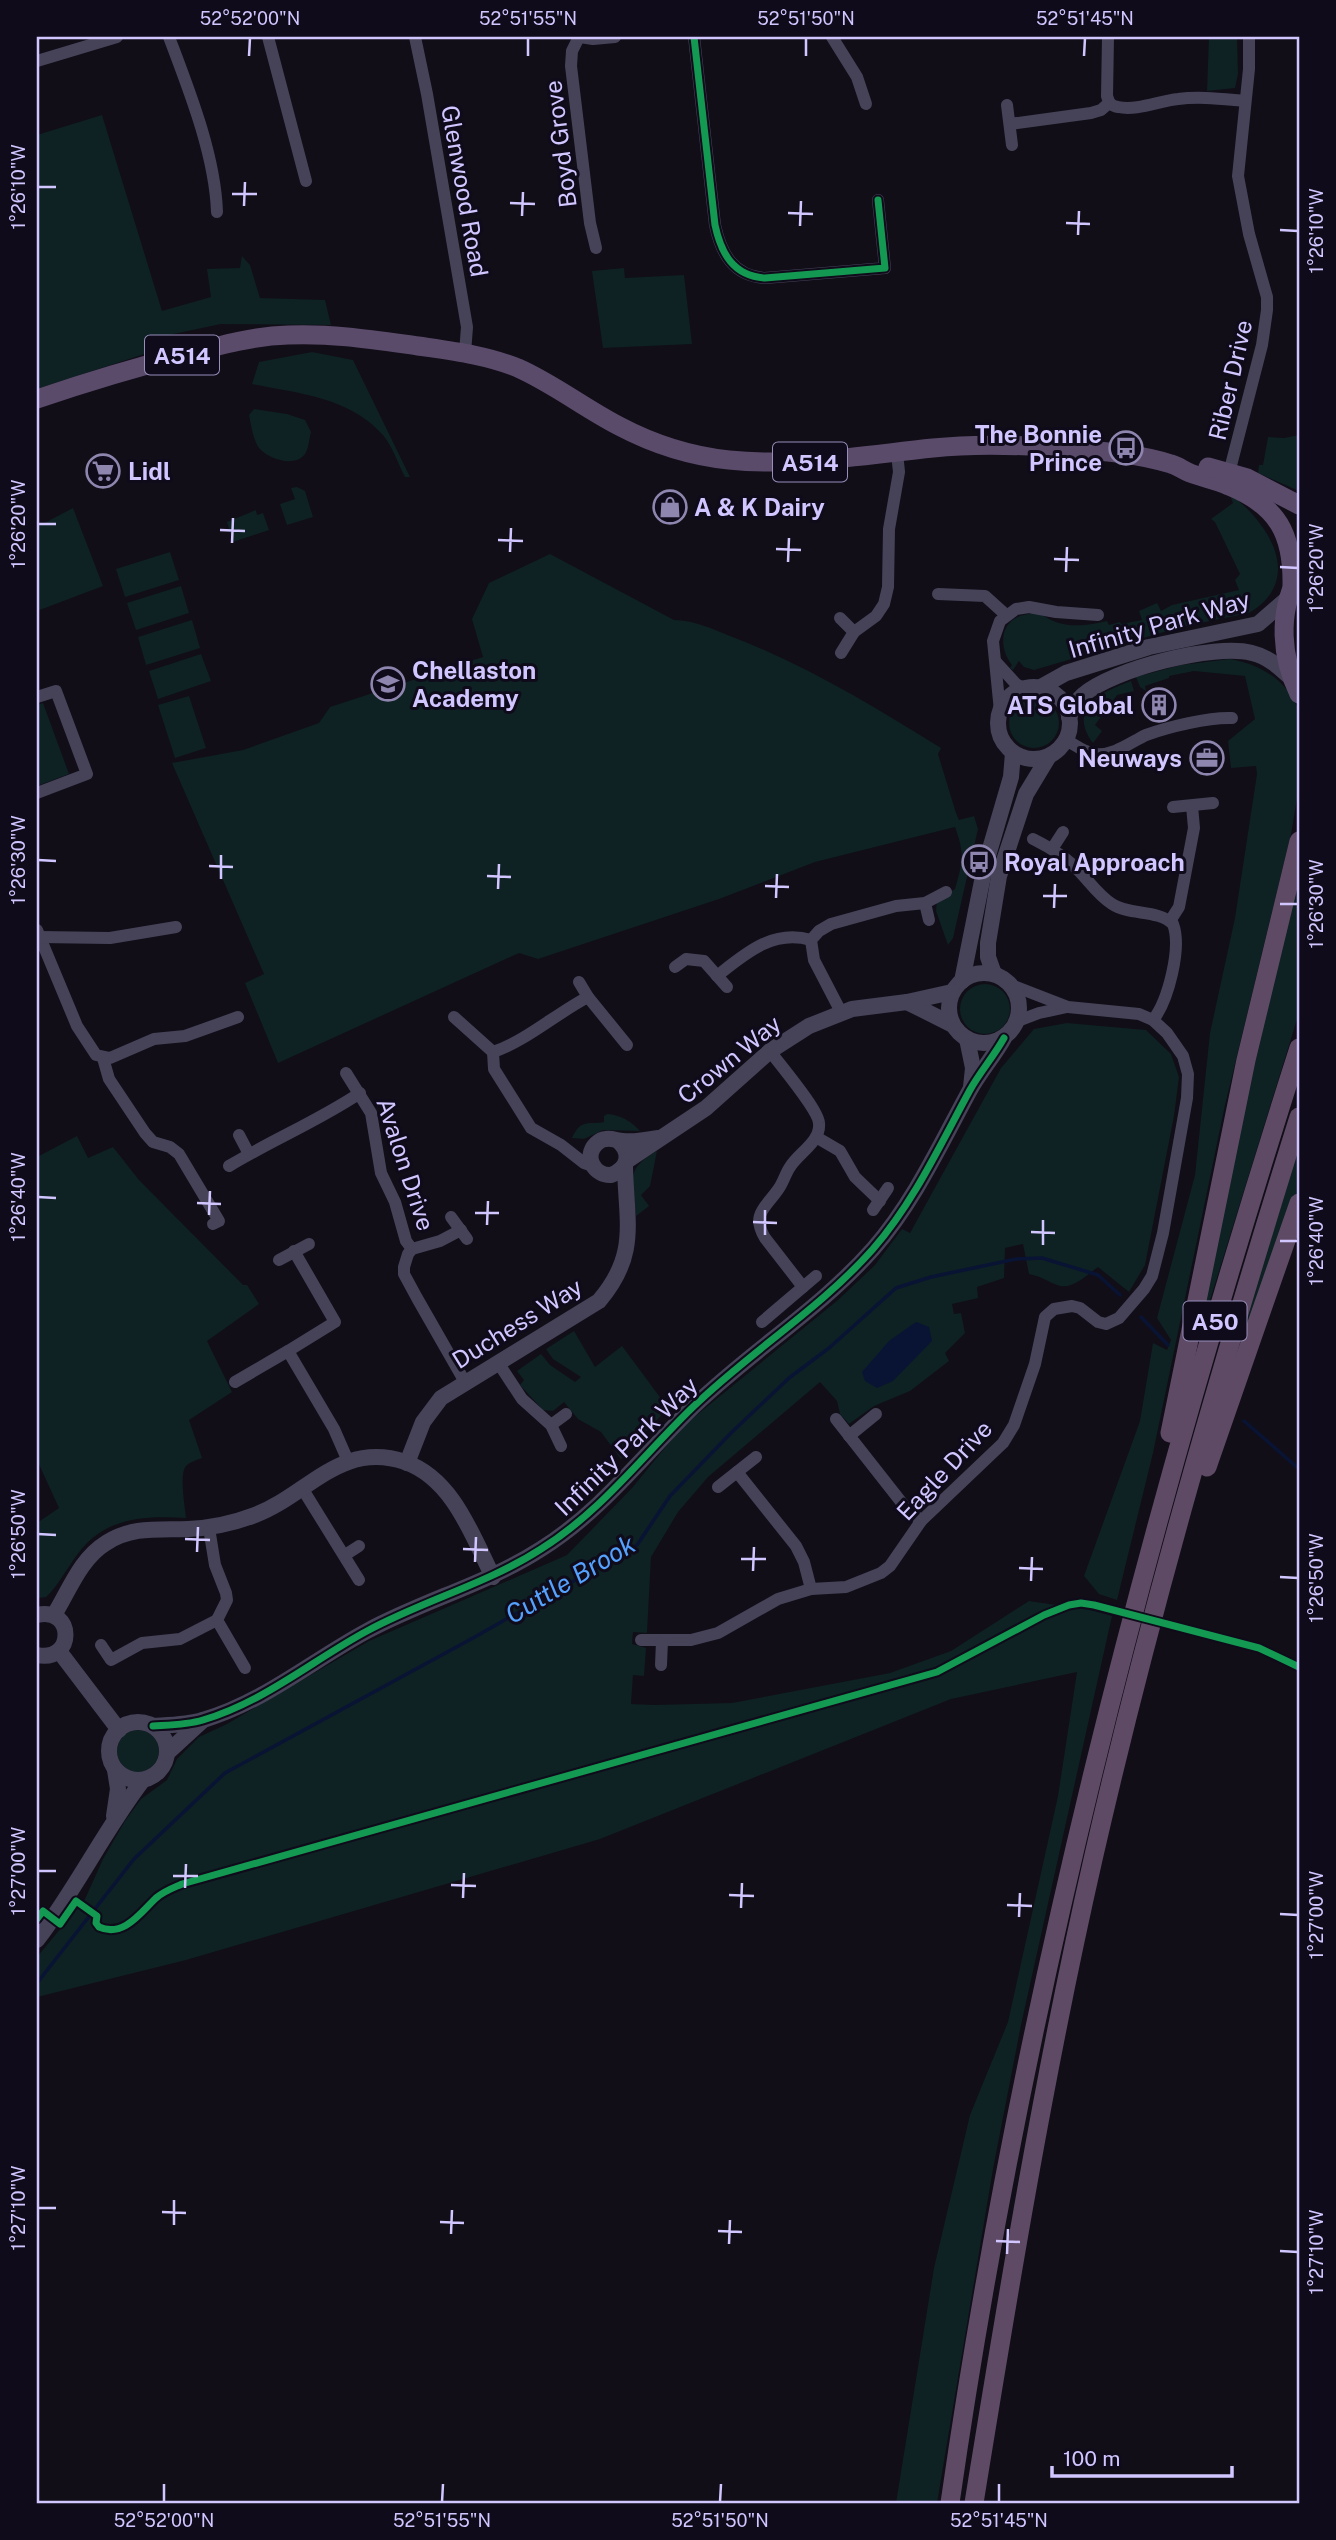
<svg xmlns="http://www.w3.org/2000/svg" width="1336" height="2540" font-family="'Public Sans',sans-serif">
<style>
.green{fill:#0e2123}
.water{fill:#091434}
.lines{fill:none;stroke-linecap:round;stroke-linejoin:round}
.stream{stroke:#091434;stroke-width:3.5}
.minor{stroke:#464359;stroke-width:12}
.tertiary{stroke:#464359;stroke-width:16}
.primary{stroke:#5b4b6b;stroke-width:19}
.trunk{stroke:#5f4a66;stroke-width:19}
.cycleway-casing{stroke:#0f0b1b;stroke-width:11}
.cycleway{stroke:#139951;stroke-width:7}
.ticks{fill:none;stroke:#d1c6ff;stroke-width:2.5}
.labels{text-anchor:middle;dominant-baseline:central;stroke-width:6;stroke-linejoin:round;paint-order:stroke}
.shield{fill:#0f0b1b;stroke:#978ebb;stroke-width:2}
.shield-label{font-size:23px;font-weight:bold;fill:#d1c6ff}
.street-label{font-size:24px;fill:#d1c6ff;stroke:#0f0b1b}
.poi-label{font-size:24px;font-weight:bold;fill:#d1c6ff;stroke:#0f0b1b;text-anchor:start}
.water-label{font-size:26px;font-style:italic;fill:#54a1fe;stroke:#0f0b1b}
.neatline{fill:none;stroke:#d1c6ff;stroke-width:2.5}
.ticks-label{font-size:18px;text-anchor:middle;fill:#d1c6ff}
</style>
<rect width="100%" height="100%" fill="#110e18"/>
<g class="green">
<polygon points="1209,37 1237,37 1238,74 1235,88 1207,91"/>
<polygon points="102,115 162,311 211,297 207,269 240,268 242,256 250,265 260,298 325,300 331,325 221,324 164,336 169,346 37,389 37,135"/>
<polygon points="624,268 625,278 684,275 692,344 603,348 592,271"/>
<path d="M312,352L353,360L410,477H405C398,464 392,445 382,434C349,397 297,393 252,384L259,362Z"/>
<path d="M254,409L287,414L305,420L311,432C309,439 309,448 305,454C295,468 268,459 259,448C253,440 251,424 249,415Z"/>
<polygon points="1299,435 1299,491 1258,473 1259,465 1263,465 1268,437 1284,438"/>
<polygon points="297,487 305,491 313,517 287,525 280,504 295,499 291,488"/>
<path d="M1229,493C1268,522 1306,579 1249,613L1181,627L1034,670L1024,667L1019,661L1013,670L1010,668L1012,665C997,646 1000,618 1028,614C1041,611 1048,620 1059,623C1075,628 1094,624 1107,621L1109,625L1120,622L1121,624L1142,620L1139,611L1157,603L1161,611L1172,605L1239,590L1235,580L1240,574L1215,522L1211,519L1233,503Z"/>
<polygon points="73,508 103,586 37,611 37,527"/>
<polygon points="256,510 257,515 263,513 269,530 233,542 227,522"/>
<polygon points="170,552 179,580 125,597 116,569"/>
<path d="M550,554L674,620C694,620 712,629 730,636C806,665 873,706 941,748L938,754L956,813L959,820L974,816L978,829L953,938L948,945L936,911L937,900L955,889C963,861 965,855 955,827L815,862L719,899L538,959L519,953L278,1063L245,983L264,974L172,763L243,750L319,723L330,707L483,657L472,619L489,583Z"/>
<polygon points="181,586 189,613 136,630 127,603"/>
<polygon points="192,620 200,648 146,665 138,637"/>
<polygon points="201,654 211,681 158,699 149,671"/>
<path d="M1230,659C1262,665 1287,680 1299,711V787L1291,834L1225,1105L1153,1453L1117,1600L1099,1594L1084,1576L1140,1421L1153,1343L1167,1350L1171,1340L1157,1318L1195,1175L1210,1033L1235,918L1257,774L1256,766L1231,768L1228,741L1255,719L1245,676L1194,671L1169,676V678L1145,686L1146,691L1140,687L1136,677L1181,665Z"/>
<path d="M1131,681L1134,691L1117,695L1095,725L1102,731L1093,743C1067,707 1102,692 1131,681Z"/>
<polygon points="189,696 206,748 175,758 158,705"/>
<circle cx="1034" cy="723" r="25"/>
<polygon points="43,703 69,774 37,786 37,705"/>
<polygon points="1299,868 1299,1013 1198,1339 1244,1092"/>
<circle cx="985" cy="1009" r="25"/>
<path d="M1067,1023L1146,1030L1171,1054L1179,1077L1174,1116L1145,1265L1129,1292L1098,1267C1087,1275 1071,1291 1057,1285C1047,1281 1040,1276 1029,1274L1023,1244L1005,1248L1004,1278L977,1287L978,1298L952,1304L954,1314L961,1313L965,1333L945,1353L949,1361L910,1391L874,1406L849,1424L840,1414L837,1401L820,1382L708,1477L678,1512L651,1557L647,1633L633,1632L632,1644L646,1648L644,1676L633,1675L631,1704L654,1705L732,1703L890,1673L951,1651L1029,1601L1090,1610L1112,1616L1021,2025L993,2169L937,2503H896L934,2268L970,2115L1008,2022L1058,1796L1077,1672L951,1699L600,1839L186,1960L37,1997V1957L85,1899L103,1859L125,1821L141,1799L167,1780L177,1759L199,1737L227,1724L369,1641L567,1555L632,1488L682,1427L838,1300L875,1265L902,1229L910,1233L1001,1068L1034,1029Z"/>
<path d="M607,1114C621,1115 631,1121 640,1131L603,1130L584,1139L572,1138C581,1118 589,1125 604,1122V1116Z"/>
<path d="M77,1136L88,1158L113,1147L139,1180L243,1285H247L259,1304L207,1341L232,1392L189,1420L202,1458C197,1460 190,1462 186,1466C179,1474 185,1507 186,1518C150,1516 115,1516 87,1543C73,1557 64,1577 51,1592L46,1597L38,1598L37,1523L59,1508L37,1460V1157Z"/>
<polygon points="1299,1141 1299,1187 1228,1387 1249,1302"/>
<path d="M657,1151L650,1186L641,1195L649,1206L636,1216C634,1181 623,1170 657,1151Z"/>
<polygon points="574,1331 595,1367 622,1346 668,1408 621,1459 601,1432 578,1419 564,1402 553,1411 543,1410 520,1385 524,1380 517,1371 541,1354 550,1365 575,1382 581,1377 553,1359 546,1349"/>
<circle cx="138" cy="1751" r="21"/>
</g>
<polygon class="water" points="916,1322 929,1327 932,1341 893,1381 877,1388 865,1381 862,1372 889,1341"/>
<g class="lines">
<g class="stream">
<polyline points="1141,1317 1168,1345"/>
<polyline points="1244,1421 1299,1469"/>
<polyline points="37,1983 134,1859 225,1773 473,1638 637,1545 670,1496 732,1432 789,1378 829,1348 896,1288 931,1277 1016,1259 1042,1258 1098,1275 1120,1295"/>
</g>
<g class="minor">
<path d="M169,37C189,90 215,155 217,212"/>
<polyline points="268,37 306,181"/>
<polyline points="415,37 427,94 467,327 465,353"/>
<polyline points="579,37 572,51 571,66 590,223 596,248"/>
<polyline points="580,37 593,39 615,37"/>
<path d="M694,37L715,225C721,253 733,276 765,278L885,268L878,200"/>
<polyline points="832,37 857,77 866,104"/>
<path d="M1108,37L1107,96C1109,103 1111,106 1118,107C1137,111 1159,101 1178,99C1200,96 1222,99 1245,101"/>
<polyline points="37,61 117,37"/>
<polyline points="1007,105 1012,145"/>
<polyline points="1010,124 1091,113 1101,110 1109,103"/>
<polyline points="1228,477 1262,345 1267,310 1267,297 1249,234 1238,176 1249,69 1249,37"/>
<polyline points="938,594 985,596 1006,615"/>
<polyline points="840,618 854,632"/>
<polyline points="841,653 854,632 876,616 884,604 888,587 889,529 899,472 897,453"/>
<polyline points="996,662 1016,684 1025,689"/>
<polyline points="37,697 56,691 87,774 37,793"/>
<polyline points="1000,711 993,641 1000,621 1016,609 1029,607 1056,612 1098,615"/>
<path d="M1066,740C1075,745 1085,753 1095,754C1114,756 1131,742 1146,735C1168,727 1209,717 1232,718"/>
<polyline points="1173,807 1213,803"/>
<path d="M1033,839C1049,847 1065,856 1078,870C1089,881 1098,895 1112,904C1130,916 1157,909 1173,924C1182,948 1168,1001 1153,1020"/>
<polyline points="1052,849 1063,832"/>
<polyline points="925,903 929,920"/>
<polyline points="1170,921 1179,907 1194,828 1192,806"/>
<polyline points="37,930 77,1026 96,1055 110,1058 154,1039 185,1036 238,1017"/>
<polyline points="39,937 110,938 176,927"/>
<polyline points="675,967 686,959 704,961 727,987"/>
<path d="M717,976C746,953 773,929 811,940"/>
<polyline points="579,982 588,997"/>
<polyline points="841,1012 814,960 811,940 819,931 831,924 896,906 925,903 946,892"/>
<polyline points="454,1017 493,1052"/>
<polyline points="1018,1021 1039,1013 1067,1007"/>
<path d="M770,1051C780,1065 818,1109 819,1123C821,1142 798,1153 790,1167C785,1174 783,1184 777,1191C765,1208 751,1215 765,1238L803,1287"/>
<polyline points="103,1058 109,1079 145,1133 153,1142 170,1147 179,1154 219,1221 213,1224"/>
<polyline points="346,1073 371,1113 381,1173 395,1202 406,1241 412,1249"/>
<polyline points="239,1135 249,1154"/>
<polyline points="816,1137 840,1151 855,1177 880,1201"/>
<path d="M229,1166C272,1140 318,1121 360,1093"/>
<path d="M593,1166L584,1163L561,1145L531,1128L494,1069L493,1052C526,1041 557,1013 588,997L627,1045"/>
<polyline points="873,1210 888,1188"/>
<polyline points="451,1217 467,1239"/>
<polyline points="461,1230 440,1241 412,1249 408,1254 404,1267 404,1274 417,1298 465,1382"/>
<polyline points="279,1260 309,1244"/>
<polyline points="762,1322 816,1276"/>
<polyline points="288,1351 335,1322 294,1251"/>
<polyline points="499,1364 522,1399 551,1425 561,1446"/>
<polyline points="235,1382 288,1351 334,1429 348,1461"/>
<polyline points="836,1419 902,1503 921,1521"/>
<polyline points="551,1425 566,1414"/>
<polyline points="849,1436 876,1414"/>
<polyline points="737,1472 796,1546 804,1562 811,1589"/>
<polyline points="718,1487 756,1457"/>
<polyline points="302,1488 359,1580"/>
<polyline points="345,1555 359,1546"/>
<polyline points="217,1620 245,1668"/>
<polyline points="641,1640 691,1640 718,1633 778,1599 811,1589 846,1587 881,1573 890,1566 921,1521 1003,1443 1014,1425 1035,1364 1045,1317 1054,1309 1072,1306 1080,1308 1098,1322 1106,1324 1119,1318 1144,1289 1152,1276 1163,1233 1187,1098 1188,1074 1183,1056 1167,1033 1153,1020 1139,1014 1068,1007 1011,985"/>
<polyline points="101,1645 111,1660 142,1643 180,1639 217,1620 227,1600 226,1593 215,1565 209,1528"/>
<polyline points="661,1665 662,1641"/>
</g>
<g class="tertiary">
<circle cx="1034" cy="723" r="36"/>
<polyline points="1039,688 1066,673 1149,647 1258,624 1288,598"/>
<path d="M1069,717C1073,708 1076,701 1083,695C1113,669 1214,643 1252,653C1269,657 1280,668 1292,679"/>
<circle cx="984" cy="1008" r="35"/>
<polyline points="994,974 988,957 988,943 999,876 1026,794 1049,756"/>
<polyline points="962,981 985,866 1011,777 1013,753"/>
<polyline points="907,1002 953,1025"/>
<polyline points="967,1039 973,1068 971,1087"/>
<path d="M617,1140C632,1152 629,1168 611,1175C595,1176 583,1157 596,1144C599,1141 603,1139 606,1139C612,1138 618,1141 623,1141C635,1142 646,1140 657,1138"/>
<polyline points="628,1160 706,1108 770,1051 809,1026 852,1009 907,1002 952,992"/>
<path d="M407,1463L423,1422L441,1398L599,1301C639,1254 626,1222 625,1166"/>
<path d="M37,1615C75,1606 75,1663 37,1655"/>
<path d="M54,1615C69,1591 80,1559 106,1543C132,1526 159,1530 188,1529C212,1528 234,1523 255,1515C308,1495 341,1440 405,1462C453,1479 472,1535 493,1577"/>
<polyline points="59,1651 119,1730"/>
<circle cx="138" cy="1751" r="29"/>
<path d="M153,1726C170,1725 187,1725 203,1720C264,1702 313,1660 367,1631C424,1600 487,1584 541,1549C602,1511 643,1455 694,1406C751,1351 820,1309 873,1249C914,1202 940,1145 970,1090C980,1072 994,1056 1004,1038"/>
<polyline points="167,1753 203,1720"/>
<polyline points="114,1816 118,1789 115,1770"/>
<path d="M37,1940C76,1889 104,1831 143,1780"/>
</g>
<g class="primary">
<path d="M37,399C87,382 137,367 188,354C221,345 254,336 288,335C332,333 375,340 418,346C452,351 486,355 518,368C554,384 584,408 619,426C653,444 690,456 729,460C798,467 865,455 933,448C979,443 1025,445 1070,449C1104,451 1139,454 1171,464C1178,466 1183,470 1190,473C1203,478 1216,480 1229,486C1278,506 1293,534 1292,586"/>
<polyline points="1208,467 1247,478 1299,505"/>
<path d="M1297,577C1278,614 1281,657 1299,694"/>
</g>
<g class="trunk">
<polyline points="1170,1433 1246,1060 1299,841"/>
<polyline points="1207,1467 1299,1203"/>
<path d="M950,2503C1021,2009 1147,1523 1299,1048"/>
<path d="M974,2503C1009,2287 1045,2069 1094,1855C1151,1606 1223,1360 1299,1117"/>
</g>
<defs>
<g id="cycleway">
<path d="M694,37L715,225C721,253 733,276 765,278L885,268L878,200"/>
<path d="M153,1726C170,1725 187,1725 203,1720C264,1702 313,1660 367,1631C424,1600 487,1584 541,1549C602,1511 643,1455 694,1406C751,1351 820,1309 873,1249C914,1202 940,1145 970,1090C980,1072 994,1056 1004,1038"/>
<path d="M37,1919L43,1911L60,1924L76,1901L97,1916L96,1923L99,1927C124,1938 141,1912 156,1898C164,1891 173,1888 182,1884L937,1672L1044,1615L1069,1605L1081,1603L1094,1605L1259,1648L1299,1667"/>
</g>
</defs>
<use href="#cycleway" class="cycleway-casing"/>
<use href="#cycleway" class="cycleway"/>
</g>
<path class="ticks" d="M249,56L250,38M528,56V38M806,56V38M1084,56L1085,38M38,187H56M232,194H257M510,203L535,204M244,206L245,182M788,213L813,214M522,216L523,192M1066,223L1090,224M800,226L801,201M1280,230L1298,231M1078,235L1079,211M38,524H56M220,530L245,531M498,540L523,541M232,543L233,518M776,549L801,550M510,552L511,528M1054,559L1079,560M788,562L789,538M1280,567L1298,568M1066,572L1067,547M38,860L56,861M209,866L233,867M487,876L511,877M221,879V855M765,886L789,887M498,889L499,864M1043,896H1067M776,898L777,874M1280,904H1298M1054,908L1055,884M38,1197L56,1198M197,1203L221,1204M475,1213H499M209,1215L210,1191M753,1222L777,1223M487,1225L488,1201M1031,1232L1055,1233M765,1235V1210M1280,1241H1298M1043,1245V1220M38,1534L56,1535M185,1539L210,1540M463,1549L488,1550M197,1552L198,1527M741,1559H766M475,1562L476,1537M1019,1568L1043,1569M753,1571L754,1547M1280,1577L1298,1578M1031,1581L1032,1557M38,1871H56M173,1876H198M451,1885L476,1886M185,1888L186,1864M729,1895L754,1896M463,1898L464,1873M1007,1905L1032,1906M741,1908L742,1883M1280,1914L1298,1915M1019,1917L1020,1893M38,2208H56M162,2212L186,2213M440,2222L464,2223M174,2225V2200M718,2231L742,2232M451,2234L452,2210M996,2241L1020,2242M729,2244L730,2220M1280,2251L1298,2252M1007,2254L1008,2229M164,2502V2484M442,2502L443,2484M720,2502L721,2484M999,2502V2484"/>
<defs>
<symbol id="bus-ring" viewBox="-11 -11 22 22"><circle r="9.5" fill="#0f0b1b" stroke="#8e86ae" stroke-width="1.5"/><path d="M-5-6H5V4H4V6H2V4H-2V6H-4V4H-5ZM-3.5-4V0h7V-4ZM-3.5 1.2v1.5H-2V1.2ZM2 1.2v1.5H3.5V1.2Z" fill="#8e86ae"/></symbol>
<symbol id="supermarket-ring" viewBox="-11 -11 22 22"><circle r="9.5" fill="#0f0b1b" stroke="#8e86ae" stroke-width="1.5"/><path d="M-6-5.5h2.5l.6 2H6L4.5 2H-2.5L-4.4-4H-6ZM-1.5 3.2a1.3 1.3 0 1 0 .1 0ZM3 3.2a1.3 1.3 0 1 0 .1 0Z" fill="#8e86ae"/></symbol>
<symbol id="shop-ring" viewBox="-11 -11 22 22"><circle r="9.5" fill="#0f0b1b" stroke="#8e86ae" stroke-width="1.5"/><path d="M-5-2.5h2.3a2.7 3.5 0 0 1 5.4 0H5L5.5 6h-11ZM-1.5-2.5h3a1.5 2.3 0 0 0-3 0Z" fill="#8e86ae"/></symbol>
<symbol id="school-ring" viewBox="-11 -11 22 22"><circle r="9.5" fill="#0f0b1b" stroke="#8e86ae" stroke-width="1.5"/><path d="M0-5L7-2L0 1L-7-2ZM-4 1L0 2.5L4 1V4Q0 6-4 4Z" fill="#8e86ae"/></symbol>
<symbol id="building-ring" viewBox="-11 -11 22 22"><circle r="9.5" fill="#0f0b1b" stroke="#8e86ae" stroke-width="1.5"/><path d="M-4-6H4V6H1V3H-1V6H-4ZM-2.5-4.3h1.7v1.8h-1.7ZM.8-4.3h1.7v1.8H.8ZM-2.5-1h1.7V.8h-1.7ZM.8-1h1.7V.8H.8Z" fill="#8e86ae"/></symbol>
<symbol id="office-ring" viewBox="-11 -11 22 22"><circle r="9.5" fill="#0f0b1b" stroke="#8e86ae" stroke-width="1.5"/><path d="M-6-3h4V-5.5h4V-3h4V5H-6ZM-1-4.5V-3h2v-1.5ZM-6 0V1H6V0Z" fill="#8e86ae"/></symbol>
</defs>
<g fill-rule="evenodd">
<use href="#bus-ring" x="1107" y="429" width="38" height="38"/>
<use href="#supermarket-ring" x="84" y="452" width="38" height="38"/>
<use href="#shop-ring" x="651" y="488" width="38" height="38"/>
<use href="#school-ring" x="369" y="665" width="38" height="38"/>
<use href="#building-ring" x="1140" y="686" width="38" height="38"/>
<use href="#office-ring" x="1188" y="739" width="38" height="38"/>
<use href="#bus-ring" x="960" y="843" width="38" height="38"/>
</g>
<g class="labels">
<g class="shield">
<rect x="145" y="335.5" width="74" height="39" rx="5"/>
<rect x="773" y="442.5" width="74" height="39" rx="5"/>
<rect x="1183.5" y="1301.5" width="63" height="39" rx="5"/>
</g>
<g class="shield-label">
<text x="182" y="355">A514</text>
<text x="810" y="462">A514</text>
<text x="1215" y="1321">A50</text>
</g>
<g class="street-label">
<text transform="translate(560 144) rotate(-97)">Boyd Grove</text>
<text transform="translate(465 191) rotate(80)">Glenwood Road</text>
<text transform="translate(1230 380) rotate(-77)">Riber Drive</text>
<text transform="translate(1159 624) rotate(-16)">Infinity Park Way</text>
<text transform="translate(729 1059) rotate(-39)">Crown Way</text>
<text transform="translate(406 1164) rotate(72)">Avalon Drive</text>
<text transform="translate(517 1323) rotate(-32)">Duchess Way</text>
<text transform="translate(626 1446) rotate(-44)">Infinity Park Way</text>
<text transform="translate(944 1470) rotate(-47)">Eagle Drive</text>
</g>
<g class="poi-label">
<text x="1102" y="434" text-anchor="end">The Bonnie<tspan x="1102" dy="28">Prince</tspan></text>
<text x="128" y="471">Lidl</text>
<text x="694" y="507">A &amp; K Dairy</text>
<text x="412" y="670">Chellaston<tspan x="412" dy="28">Academy</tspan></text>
<text x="1134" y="705" text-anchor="end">ATS Global</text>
<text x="1182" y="758" text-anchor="end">Neuways</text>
<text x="1004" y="862">Royal Approach</text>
</g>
<g class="water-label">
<text transform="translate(570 1579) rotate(-31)">Cuttle Brook</text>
</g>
</g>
<rect width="1336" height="2540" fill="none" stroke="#0f0b1b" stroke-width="77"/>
<path d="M1052 2466v10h180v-10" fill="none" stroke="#d1c6ff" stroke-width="3.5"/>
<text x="1063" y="2466" font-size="21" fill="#d1c6ff" stroke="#0f0b1b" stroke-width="5" paint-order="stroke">100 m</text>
<rect x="38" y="38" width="1260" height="2464" class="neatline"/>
<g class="ticks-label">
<text x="250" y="25">52°52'00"N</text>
<text x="528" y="25">52°51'55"N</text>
<text x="806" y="25">52°51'50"N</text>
<text x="1085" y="25">52°51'45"N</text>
<text transform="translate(19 187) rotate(-90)" y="6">1°26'10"W</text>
<text transform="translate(1317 231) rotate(-90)" y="6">1°26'10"W</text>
<text transform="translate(19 524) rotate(-90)" y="6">1°26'20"W</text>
<text transform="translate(1317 568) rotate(-90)" y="6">1°26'20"W</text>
<text transform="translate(19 860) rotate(-90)" y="6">1°26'30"W</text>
<text transform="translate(1317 904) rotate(-90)" y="6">1°26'30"W</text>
<text transform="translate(19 1197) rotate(-90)" y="6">1°26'40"W</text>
<text transform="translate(1317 1241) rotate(-90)" y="6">1°26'40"W</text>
<text transform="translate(19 1534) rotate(-90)" y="6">1°26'50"W</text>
<text transform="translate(1317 1578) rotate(-90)" y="6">1°26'50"W</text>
<text transform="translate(19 1871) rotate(-90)" y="6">1°27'00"W</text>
<text transform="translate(1317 1915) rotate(-90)" y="6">1°27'00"W</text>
<text transform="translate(19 2208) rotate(-90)" y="6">1°27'10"W</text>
<text transform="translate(1317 2252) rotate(-90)" y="6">1°27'10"W</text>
<text x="164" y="2527">52°52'00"N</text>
<text x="442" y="2527">52°51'55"N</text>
<text x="720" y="2527">52°51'50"N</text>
<text x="999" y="2527">52°51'45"N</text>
</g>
</svg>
